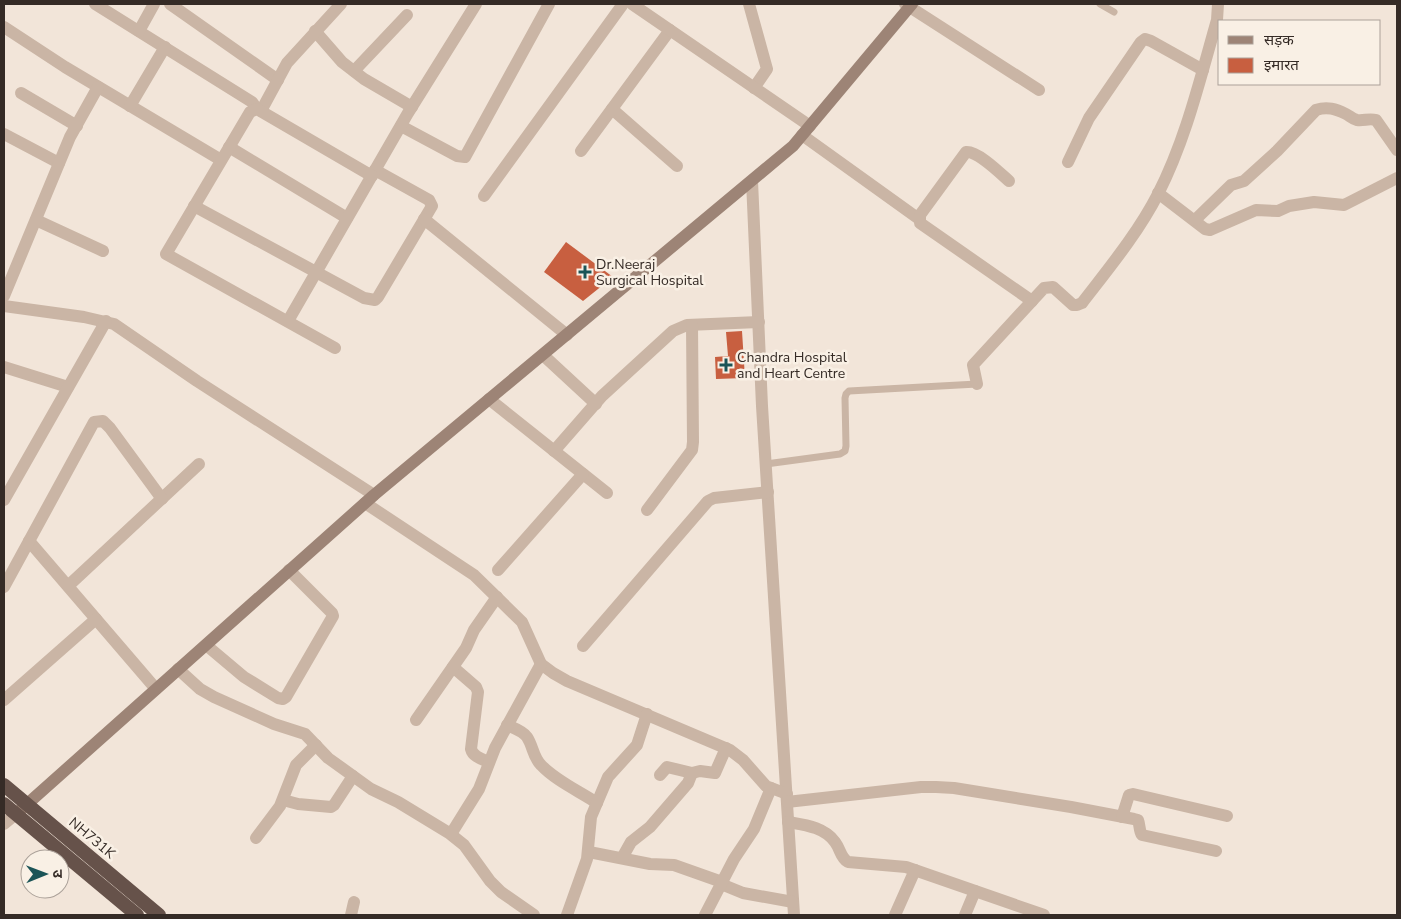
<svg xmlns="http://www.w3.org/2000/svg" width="1401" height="919" font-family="'Nunito Sans','Noto Sans Devanagari',sans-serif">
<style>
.building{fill:#c85f40}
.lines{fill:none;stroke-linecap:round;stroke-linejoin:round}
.service{stroke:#cab5a5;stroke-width:7}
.minor{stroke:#cab5a5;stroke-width:12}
.tertiary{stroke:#cab5a5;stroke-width:12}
.secondary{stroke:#9d8476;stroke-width:12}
.trunk{stroke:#66524a;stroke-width:14}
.poi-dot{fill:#1b5457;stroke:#f9f0e5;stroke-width:2}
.labels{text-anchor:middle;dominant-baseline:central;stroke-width:5;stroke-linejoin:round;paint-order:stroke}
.poi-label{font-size:14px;fill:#352b26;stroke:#f9f0e5;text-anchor:start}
.street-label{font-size:14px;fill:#352b26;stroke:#f9f0e5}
</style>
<rect width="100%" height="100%" fill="#f2e5d9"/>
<g class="building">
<polygon points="566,242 613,277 583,301 544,272"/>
<polygon points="742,331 745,378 716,379 715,357 728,356 726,332"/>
</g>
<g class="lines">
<g class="service">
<polyline points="1100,4 1114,12"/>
<polyline points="766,464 840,454 845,451 846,446 845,398 846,394 849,391 977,384"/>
</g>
<g class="minor">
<polyline points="95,4 252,102 257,109"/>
<polyline points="170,4 278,80"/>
<polyline points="749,4 767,69 754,88"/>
<polyline points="905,4 1039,90"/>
<polyline points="4,27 65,67 221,160"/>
<polyline points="139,31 154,4"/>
<polyline points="315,31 342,62 364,79 412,107"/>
<polyline points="354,71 407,15"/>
<polyline points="21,93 77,126"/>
<polyline points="130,106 165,47"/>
<polyline points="612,109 677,166"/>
<polyline points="261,111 287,63 341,4"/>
<polyline points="401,126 457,156 465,157 549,4"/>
<polyline points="4,134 59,163"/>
<polyline points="802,135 919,219"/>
<polyline points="229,147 347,218"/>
<polyline points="581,151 670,30"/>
<polyline points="1068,162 1089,118 1141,42 1145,39 1151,41 1203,70"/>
<polyline points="752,181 762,406 794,915"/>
<path d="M1009,181C1000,173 978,151 966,152L920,215V223L1032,301"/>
<polyline points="1158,193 1205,229 1210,230 1256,210 1278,211 1289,206 1314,202 1344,205 1397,178"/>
<polyline points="484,196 623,4"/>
<polyline points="194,206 364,298 375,300 378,297 432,206 429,200 375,170"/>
<polyline points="424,219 567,335"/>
<polyline points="36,220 103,251"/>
<path d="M1195,220L1231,185L1244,181L1277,151L1316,110C1327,106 1336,109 1346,114C1350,116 1352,119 1357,120C1364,121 1369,118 1376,120L1397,150"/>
<polyline points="4,296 70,137 98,87"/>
<polyline points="4,306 84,317 114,324 197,381 374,495"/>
<polyline points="288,321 408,113 476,4"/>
<polyline points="335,348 166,254 250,112 257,109 372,176"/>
<polyline points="543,355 596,404"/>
<polyline points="4,367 68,387"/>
<path d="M977,384L973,365L1044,288L1053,287L1073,305H1077L1082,303C1109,268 1138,233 1158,194C1186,139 1200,79 1217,20L1218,4"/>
<polyline points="489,399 607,493"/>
<polyline points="554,451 602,396 673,331 687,325 759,322"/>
<polyline points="4,500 106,321"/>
<polyline points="365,503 474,575 522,622 541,664 553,673 567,681 730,750 743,760 766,786 787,794"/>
<polyline points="647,510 692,450 693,442 692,325"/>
<polyline points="29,541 156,689"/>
<polyline points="498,570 583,474"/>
<polyline points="68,586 199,464"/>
<polyline points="4,587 94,422 103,421 110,428 162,499"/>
<polyline points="206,645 244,677 278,698 283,699 286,697 333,616 332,613 289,570"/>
<polyline points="583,646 708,501 714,498 768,492"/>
<path d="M453,667L476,687L478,692L471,749C473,757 482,759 489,762"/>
<polyline points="178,669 200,689 214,697 274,724 305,734 328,758 371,789 398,802 449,833 464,845 490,881 501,892 534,915"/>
<polyline points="4,700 96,619"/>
<polyline points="416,720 466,648 474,630 497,597"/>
<path d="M507,725C514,728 523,731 527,737C533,746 533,757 541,765C556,781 579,791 597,803"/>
<polyline points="660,775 667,767 692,773 700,771 715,773 726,748"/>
<polyline points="283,800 298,804 331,807 334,805 353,776"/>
<path d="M787,802L921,787H936L954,788L1071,807L1134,819L1138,820C1140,825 1139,831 1142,835L1216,851"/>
<polyline points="1122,817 1129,795 1133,794 1227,816"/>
<path d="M788,822C805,825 824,827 835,842C841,850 840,857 848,862L906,867L1044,915"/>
<polyline points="451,834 479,789 495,748 541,664"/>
<polyline points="256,838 280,806 296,765 316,745"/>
<polyline points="589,852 650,864 674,865 722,882"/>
<polyline points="622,858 631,842 650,827 688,783 692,773"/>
<polyline points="721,884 743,893 793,902"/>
<polyline points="351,915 354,902"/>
<polyline points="567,915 587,859 591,817 608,777 637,745 647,714"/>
<polyline points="705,915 734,859 754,829 771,788"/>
<polyline points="895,915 915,870"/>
<polyline points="965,915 975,891"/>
</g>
<g class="tertiary">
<polyline points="632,4 810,126"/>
<polyline points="4,824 16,814"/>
</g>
<polyline class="secondary" points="16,814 374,495 793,146 912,4"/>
<g class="trunk">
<polyline points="4,785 159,915"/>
<polyline points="4,804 137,915"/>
</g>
</g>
<g class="poi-dot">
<path d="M582.5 264.5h5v5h5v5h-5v5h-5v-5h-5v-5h5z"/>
<path d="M723.5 357.5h5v5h5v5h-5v5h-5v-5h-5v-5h5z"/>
</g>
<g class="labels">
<g class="poi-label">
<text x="596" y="264">Dr.Neeraj<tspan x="596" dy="16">Surgical Hospital</tspan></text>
<text x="737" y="357">Chandra Hospital<tspan x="737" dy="16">and Heart Centre</tspan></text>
</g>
<g class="street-label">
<text transform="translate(92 838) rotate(40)">NH731K</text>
</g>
</g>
<rect width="1401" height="919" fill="none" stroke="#352b26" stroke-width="10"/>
<rect x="1218" y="20" width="162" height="65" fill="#f9f0e5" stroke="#aba199"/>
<rect x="1228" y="36" width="25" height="8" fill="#9d8476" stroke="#aba199"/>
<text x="1264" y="45" font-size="15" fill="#352b26">सड़क</text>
<rect x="1228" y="58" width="25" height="15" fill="#c85f40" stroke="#aba199"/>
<text x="1264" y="70" font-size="15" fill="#352b26">इमारत</text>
<g transform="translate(45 874) rotate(89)"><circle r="24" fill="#f9f0e5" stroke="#aba199"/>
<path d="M0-4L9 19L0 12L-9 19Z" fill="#1b5457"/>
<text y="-8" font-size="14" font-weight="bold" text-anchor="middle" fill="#352b26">उ</text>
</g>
</svg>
